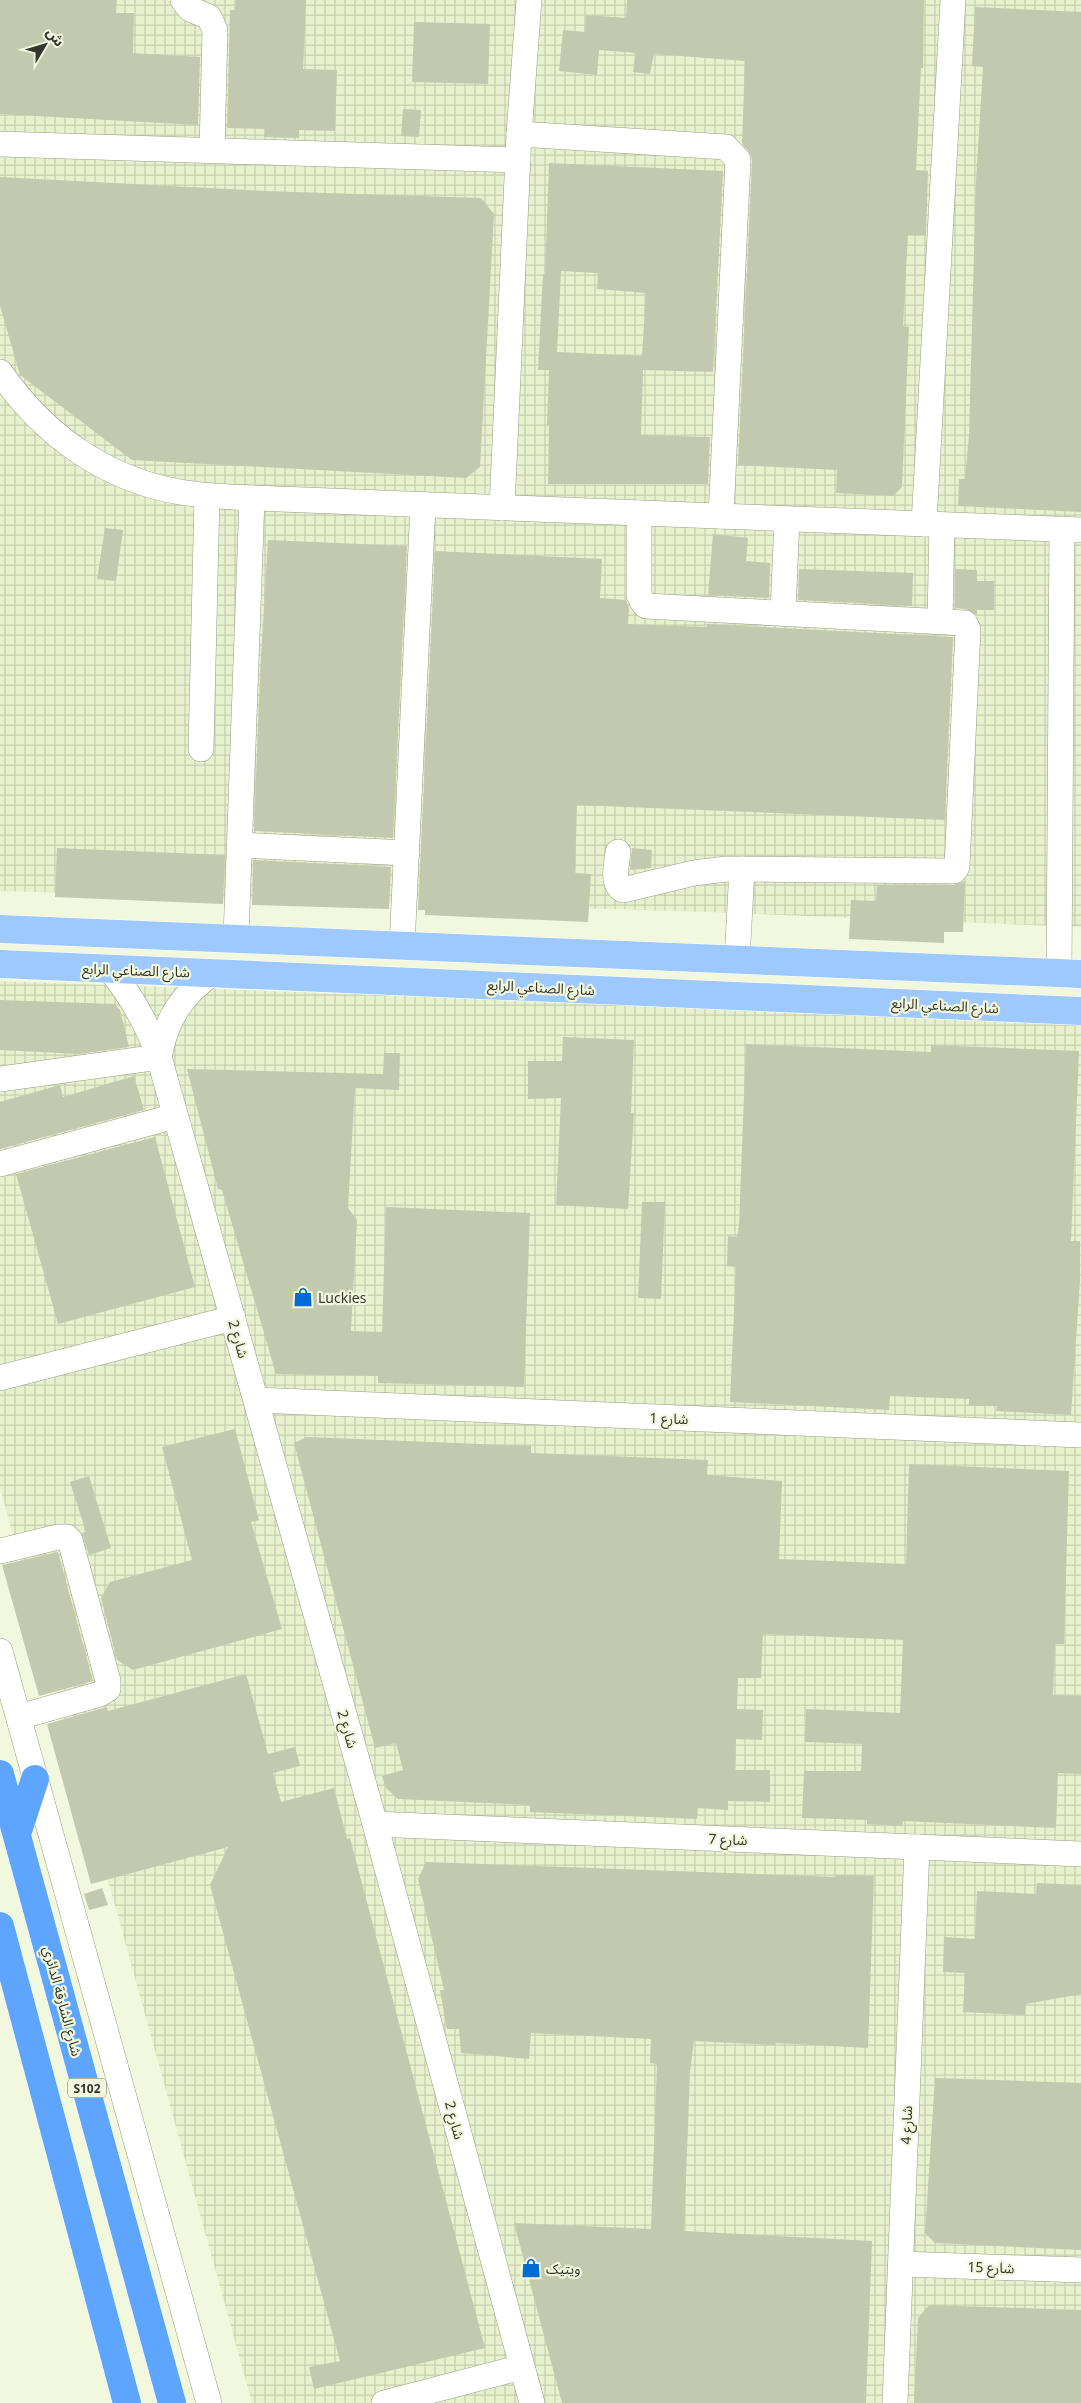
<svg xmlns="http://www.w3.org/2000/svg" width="1081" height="2403" font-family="'Noto Sans','Noto Sans Arabic',sans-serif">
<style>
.industrial{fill:url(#industrial-grid)}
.building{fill:#c3c9af;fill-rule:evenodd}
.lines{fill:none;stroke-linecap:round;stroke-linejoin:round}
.minor-casing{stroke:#979d84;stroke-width:26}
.major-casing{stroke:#fff;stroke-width:29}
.highway-casing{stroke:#fff;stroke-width:29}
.minor{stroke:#fff;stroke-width:25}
.major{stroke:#9ec9ff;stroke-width:28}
.highway{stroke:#5ea5ff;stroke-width:28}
.labels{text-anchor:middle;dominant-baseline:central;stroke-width:4.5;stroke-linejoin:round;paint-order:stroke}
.shield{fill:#f2f8dd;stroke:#6d7061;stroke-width:1}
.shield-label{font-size:12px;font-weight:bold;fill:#34362c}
.street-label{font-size:14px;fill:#34362c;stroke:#f2f8dd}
.poi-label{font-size:14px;fill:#34362c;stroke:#f2f8dd;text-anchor:start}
</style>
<defs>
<pattern id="industrial-grid" width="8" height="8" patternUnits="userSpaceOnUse" patternTransform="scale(1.25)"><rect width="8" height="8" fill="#e8f1ce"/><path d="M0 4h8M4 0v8" fill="none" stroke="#c8cfb1"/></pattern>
</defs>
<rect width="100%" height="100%" fill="#f2f8dd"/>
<g class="industrial">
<polygon points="0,0 1081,0 1081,927 706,912 0,891"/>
<polygon points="0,981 1081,1021 1081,2403 252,2403 0,1488"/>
</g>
<g class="building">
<polygon points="0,0 117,0 116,13 134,13 133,53 200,57 198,125 0,114"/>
<polygon points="236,0 306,0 303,69 337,70 335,131 299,130 299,138 264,137 265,129 227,128 230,10 235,10"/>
<polygon points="627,0 924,0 923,68 921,68 916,170 928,171 926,235 908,235 903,326 909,327 902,487 893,496 836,493 837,470 738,465 752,161 751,155 742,143 745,61 654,54 650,74 633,72 636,53 599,50 597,75 559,71 563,30 585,32 586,15 626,18"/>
<polygon points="975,7 1081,12 1081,512 958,506 959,479 965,479 969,435 976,180 983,67 972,66"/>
<polygon points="414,22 490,24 488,84 412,82"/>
<polygon points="403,109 421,110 419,137 401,136"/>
<path d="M549,163L723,171L713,372L643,370L641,435L710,437L708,484H548L549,425H547L549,370H538L543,274L545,275ZM561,271L598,273L597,289L646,293L642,356L557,352Z"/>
<polygon points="0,177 265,191 481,198 494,214 480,467 466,478 132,460 20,375 0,306"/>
<polygon points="105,528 123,530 116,581 97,579"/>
<polygon points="713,534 748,538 746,561 770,563 769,598 708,595"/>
<polygon points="268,540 407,546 393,838 254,831 260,673"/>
<polygon points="435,551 602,559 600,598 626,600 629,608 628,624 707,627 707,624 953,637 945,820 577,805 575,873 591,874 588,922 425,915 425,910 418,910"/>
<polygon points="799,569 913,573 912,606 798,600"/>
<polygon points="955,569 977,570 977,581 994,581 994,610 977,610 977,615 966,609 955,608"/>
<polygon points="57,848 225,855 223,904 55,897"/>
<polygon points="632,848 652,850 651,868 630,870"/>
<polygon points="253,860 391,867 389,909 252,905"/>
<polygon points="965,881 963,932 944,932 944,943 849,939 851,900 876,901 877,885 954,885"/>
<polygon points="0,1000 114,1004 120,1010 129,1047 79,1054 0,1050"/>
<polygon points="563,1037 634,1040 631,1113 634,1113 628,1209 556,1205 561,1098 528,1099 528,1061 562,1061"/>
<polygon points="746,1044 931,1052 931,1045 1079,1051 1071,1241 1080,1241 1080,1280 1071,1415 996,1411 997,1406 969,1406 969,1399 890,1396 889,1410 730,1402 736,1267 727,1266 728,1236 737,1237 739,1226"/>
<polygon points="384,1053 400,1053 399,1090 355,1088 348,1208 357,1220 351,1331 382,1332 386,1207 530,1213 524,1387 378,1383 378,1376 276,1374 222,1190 218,1189 187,1069 383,1074"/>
<polygon points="134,1076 144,1110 0,1149 0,1102 60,1085 63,1097"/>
<polygon points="155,1137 195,1287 58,1324 16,1174"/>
<polygon points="642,1202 665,1202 661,1299 638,1298"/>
<polygon points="235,1429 259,1520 251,1522 282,1629 133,1670 117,1660 101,1598 110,1582 192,1560 162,1447"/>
<polygon points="307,1437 531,1446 531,1453 708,1460 707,1475 782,1481 779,1559 906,1564 909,1464 1069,1471 1064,1644 1055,1644 1053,1695 1081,1696 1081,1774 1058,1773 1056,1828 903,1821 902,1826 867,1824 867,1820 802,1818 804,1771 861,1771 862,1744 805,1742 806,1709 900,1713 903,1640 763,1634 761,1678 738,1678 737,1709 763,1710 762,1740 736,1739 735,1770 770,1770 770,1802 728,1801 728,1810 698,1808 697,1819 530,1812 530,1805 398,1799 386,1788 382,1776 403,1770 396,1743 375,1748 294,1443"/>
<polygon points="89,1476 111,1548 89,1555 82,1533 86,1532 70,1482"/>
<polygon points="58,1552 93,1681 39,1696 2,1565"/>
<polygon points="246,1674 268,1754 295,1747 300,1766 273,1773 281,1802 334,1788 347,1839 350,1838 485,2348 314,2389 309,2367 340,2361 210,1885 228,1847 91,1884 47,1724 107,1707 108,1711"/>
<polygon points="426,1862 836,1877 836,1875 874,1876 868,2048 775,2043 775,2045 694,2041 690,2072 684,2231 872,2241 866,2403 562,2403 514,2223 651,2229 657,2064 650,2063 651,2039 531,2033 529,2059 461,2053 459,2029 447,2029 440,1990 444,1990 418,1879"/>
<polygon points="1037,1883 1081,1885 1081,1994 1026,2004 1025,2015 963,2012 965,1973 943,1972 944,1937 975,1939 977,1891 1036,1894"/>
<polygon points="102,1888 108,1905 89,1910 84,1894"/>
<polygon points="935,2078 1081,2083 1081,2250 935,2243 925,2233"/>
<polygon points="929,2305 1081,2310 1081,2403 914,2403 918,2318"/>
</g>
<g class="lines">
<defs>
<g id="minor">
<polyline points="183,0 190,9 209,17 215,30 212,150"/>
<polyline points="519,134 726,147 738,160 721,516"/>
<polyline points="0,144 518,160"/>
<path d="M0,372C43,434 104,479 180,492C204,496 228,497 252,498L1081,530"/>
<polyline points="502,508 519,134 529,0"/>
<polyline points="924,524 953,0"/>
<polyline points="783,613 787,519"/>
<polyline points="940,620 942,525"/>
<polyline points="201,749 207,496"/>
<polyline points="240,845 407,853"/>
<path d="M618,852C617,863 611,884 623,890L694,873L726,869L954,871L957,867L968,629L965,623L646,606L643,603L639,595V513"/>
<polyline points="236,938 252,498"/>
<polyline points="402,946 423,505"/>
<polyline points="737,960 742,869"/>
<path d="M109,969C132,996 147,1023 159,1057L375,1824L532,2403"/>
<polyline points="1059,973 1062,529"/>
<path d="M159,1057C166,1019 182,994 214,972"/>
<polyline points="0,1079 159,1057"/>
<polyline points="0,1164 175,1116"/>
<polyline points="0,1378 233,1318"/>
<polyline points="257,1400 1081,1435"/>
<polyline points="0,1551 58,1537 67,1537 70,1540 108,1681 108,1689 100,1694 19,1717"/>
<polyline points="0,1651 209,2403"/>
<polyline points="375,1824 1081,1854"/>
<polyline points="901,2264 1081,2270"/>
<polyline points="384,2403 522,2367"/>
<polyline points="895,2403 917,1847"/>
</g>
<g id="major">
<polyline points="0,929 1081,974"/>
<polyline points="0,964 1081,1011"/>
</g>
<g id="highway">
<polyline points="0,1774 172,2403"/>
<polyline points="17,1834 35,1779"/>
<polyline points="0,1926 127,2403"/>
</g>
</defs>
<use href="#minor" class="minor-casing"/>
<use href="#major" class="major-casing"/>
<use href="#highway" class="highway-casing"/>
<use href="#minor" class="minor"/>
<use href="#major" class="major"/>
<use href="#highway" class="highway"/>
</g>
<defs>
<symbol id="shop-bare" viewBox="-9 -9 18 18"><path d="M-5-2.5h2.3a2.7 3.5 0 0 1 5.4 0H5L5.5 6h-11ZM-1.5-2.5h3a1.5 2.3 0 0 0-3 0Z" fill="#006bd3" stroke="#f2f8dd" stroke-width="2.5" paint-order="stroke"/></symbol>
</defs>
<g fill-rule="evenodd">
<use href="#shop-bare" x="289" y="1283" width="28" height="28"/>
<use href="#shop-bare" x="517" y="2254" width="28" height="28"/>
</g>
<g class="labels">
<rect class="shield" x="68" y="2078.5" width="38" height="19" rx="4"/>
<g class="shield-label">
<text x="87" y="2088">S102</text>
</g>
<g class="street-label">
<text transform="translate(136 970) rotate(2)">شارع الصناعي الرابع</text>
<text transform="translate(541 987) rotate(3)">شارع الصناعي الرابع</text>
<text transform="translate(945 1005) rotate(3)">شارع الصناعي الرابع</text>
<text transform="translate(239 1339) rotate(74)">شارع 2</text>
<text transform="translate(669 1418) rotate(2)">شارع 1</text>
<text transform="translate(348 1729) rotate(74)">شارع 2</text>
<text transform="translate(728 1839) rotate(2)">شارع 7</text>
<text transform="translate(63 2001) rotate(75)">شارع الشارقة الدائري</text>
<text transform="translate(455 2120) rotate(75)">شارع 2</text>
<text transform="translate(906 2125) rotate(-88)">شارع 4</text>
<text transform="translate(991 2267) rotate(2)">شارع 15</text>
</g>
<g class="poi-label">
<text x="318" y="1297">Luckies</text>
<text x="546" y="2268">ویتیک</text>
</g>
</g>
<g transform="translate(45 45) rotate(52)" stroke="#f2f8dd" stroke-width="4" paint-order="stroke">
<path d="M0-4L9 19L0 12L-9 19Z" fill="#34362c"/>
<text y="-8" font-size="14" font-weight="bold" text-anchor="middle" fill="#34362c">ش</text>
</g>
</svg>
